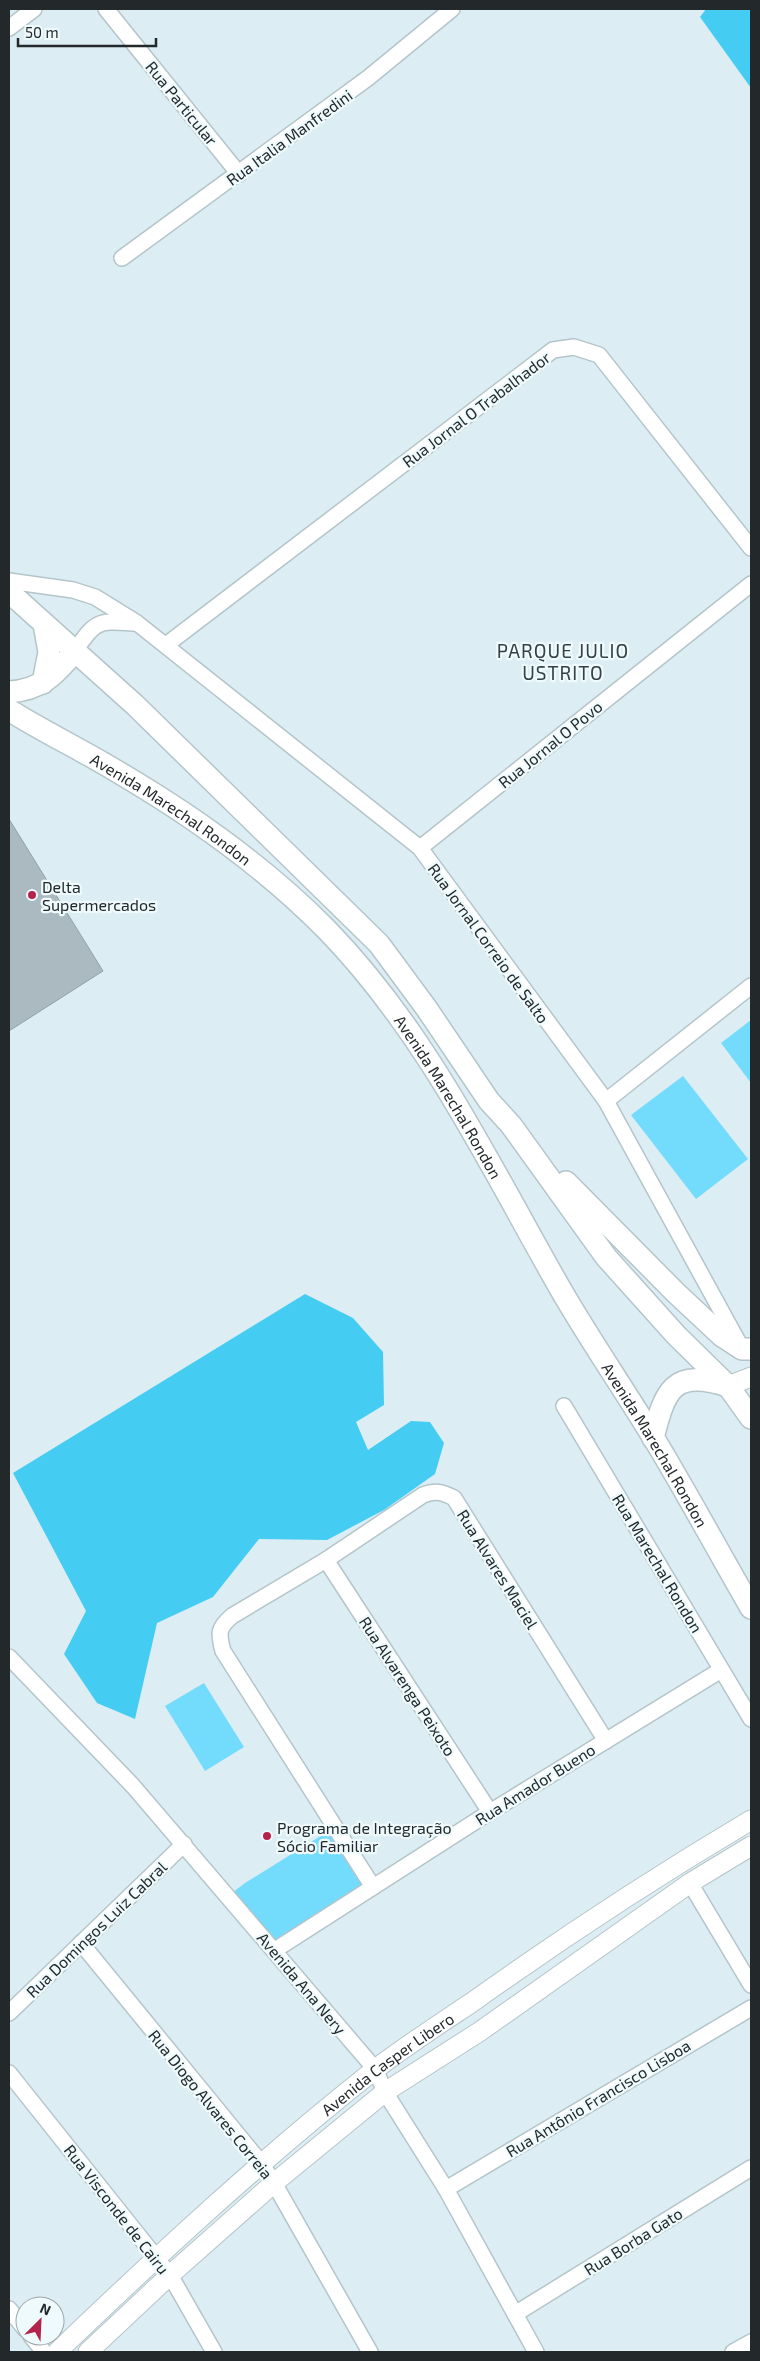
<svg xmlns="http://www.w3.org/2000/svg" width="760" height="2361" font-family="'Exo 2',sans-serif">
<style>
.green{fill:#73dbfb}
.forest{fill:#45ccf2}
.building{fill:#aabac0;stroke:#92a3a8}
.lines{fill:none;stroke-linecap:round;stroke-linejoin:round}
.minor-casing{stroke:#b4c5ca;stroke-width:18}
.tertiary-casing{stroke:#b4c5ca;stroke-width:21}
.secondary-casing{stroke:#b4c5ca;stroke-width:24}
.minor{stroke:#fff;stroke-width:15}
.tertiary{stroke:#fff;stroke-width:19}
.secondary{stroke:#fff;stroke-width:21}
.poi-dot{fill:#b4234c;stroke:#effafd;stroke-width:2}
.labels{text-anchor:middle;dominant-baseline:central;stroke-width:4.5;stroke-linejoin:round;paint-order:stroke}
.street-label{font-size:16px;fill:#23292b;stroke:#effafd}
.poi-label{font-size:16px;fill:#23292b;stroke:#effafd;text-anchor:start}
.quarter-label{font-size:19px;letter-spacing:1px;fill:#344247;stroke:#effafd}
</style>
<rect width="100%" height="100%" fill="#dceef4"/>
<g class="green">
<polygon points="751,1020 751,1083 721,1043"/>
<polygon points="683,1076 748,1159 696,1199 631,1115"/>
<polygon points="204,1683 244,1747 205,1771 165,1706"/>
<polygon points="335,1827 373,1887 275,1950 228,1896 245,1883"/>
</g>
<g class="forest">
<polygon points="706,9 751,9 751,88 700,17"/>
<polygon points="305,1294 353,1318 383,1352 384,1405 356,1422 368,1450 411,1421 430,1422 444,1443 435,1474 384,1510 327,1540 259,1539 213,1597 157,1623 135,1719 97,1703 64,1654 86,1611 13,1473"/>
</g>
<polygon class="building" points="9,819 103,971 9,1031"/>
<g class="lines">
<defs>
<g id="minor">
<polyline points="106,9 239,174"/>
<polyline points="9,28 34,9"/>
<polyline points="122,258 368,78 452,9"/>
<polyline points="9,581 73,590 95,597 137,623 420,848 606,1101 741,1347"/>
<polyline points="166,645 553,350 574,347 599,355 751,548"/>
<path d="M75,651C96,619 99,621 135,623"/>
<polyline points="420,848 751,584"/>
<polyline points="606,1101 751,986"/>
<polyline points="564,1406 751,1719"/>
<polyline points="326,1560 490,1812"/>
<polyline points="9,1657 133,1786 375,2069 385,2092 446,2189 536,2352"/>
<polyline points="690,1883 751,1985"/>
<path d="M373,1887L223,1651C218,1633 218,1628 232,1616L326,1560L423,1495C436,1490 442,1492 454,1498L606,1741"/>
<polyline points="81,1943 261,2163 274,2183 370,2352"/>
<polyline points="275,1950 490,1812 721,1670"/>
<polyline points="9,2013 184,1844"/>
<polyline points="9,2073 170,2275 214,2352"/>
<polyline points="446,2189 751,2008"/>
<polyline points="9,2309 25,2329"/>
<polyline points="515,2314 751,2168"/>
<polyline points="31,2336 44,2352"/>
<polyline points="733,2352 751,2342"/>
</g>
<g id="tertiary">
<polyline points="728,1386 751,1377"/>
<path id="s1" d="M57,2352C159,2254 262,2159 373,2071C404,2047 438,2025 471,2003C562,1938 655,1877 751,1820"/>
<polyline points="88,2352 170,2275 274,2183 385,2092 479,2032 690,1883 751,1846"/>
</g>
<g id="secondary">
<polyline points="9,592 135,705 379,944 427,1009 489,1101 511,1125 606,1257 676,1335 728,1386 751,1418"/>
<polyline points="43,683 49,652 44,624"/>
<path d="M9,692C41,690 55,675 75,651"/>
<path id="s2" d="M9,710C44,732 82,750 118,772C193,816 266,868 327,930C428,1034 490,1166 561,1290C590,1340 623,1388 653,1437C687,1493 718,1551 751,1608"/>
<polyline points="566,1182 676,1293 722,1336 742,1349 751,1349"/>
<path d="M653,1438C665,1390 673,1368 728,1386"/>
</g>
</defs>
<use href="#minor" class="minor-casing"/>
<use href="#tertiary" class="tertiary-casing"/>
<use href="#secondary" class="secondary-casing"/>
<use href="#minor" class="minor"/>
<use href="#tertiary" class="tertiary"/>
<use href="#secondary" class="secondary"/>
</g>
<g class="poi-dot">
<circle cx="32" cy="895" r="5"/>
<circle cx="267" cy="1836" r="5"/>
</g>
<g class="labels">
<g class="street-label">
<text transform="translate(182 103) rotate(51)">Rua Particular</text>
<text transform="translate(289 137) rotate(-36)">Rua Italia Manfredini</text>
<text transform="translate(476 409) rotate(-37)">Rua Jornal O Trabalhador</text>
<text transform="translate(550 744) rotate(-39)">Rua Jornal O Povo</text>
<text stroke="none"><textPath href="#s2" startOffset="190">Avenida Marechal Rondon</textPath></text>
<text transform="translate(489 943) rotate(54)">Rua Jornal Correio de Salto</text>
<text stroke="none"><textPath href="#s2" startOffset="595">Avenida Marechal Rondon</textPath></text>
<text stroke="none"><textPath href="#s2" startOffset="1000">Avenida Marechal Rondon</textPath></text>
<text transform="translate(658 1563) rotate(59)">Rua Marechal Rondon</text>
<text transform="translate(498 1569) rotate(58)">Rua Alvares Maciel</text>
<text transform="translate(408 1686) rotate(57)">Rua Alvarenga Peixoto</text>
<text transform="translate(535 1784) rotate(-32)">Rua Amador Bueno</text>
<text transform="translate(96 1929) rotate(-44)">Rua Domingos Luiz Cabral</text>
<text transform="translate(302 1983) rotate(50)">Avenida Ana Nery</text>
<text stroke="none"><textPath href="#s1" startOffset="439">Avenida Casper Libero</textPath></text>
<text transform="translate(598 2098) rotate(-31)">Rua Antônio Francisco Lisboa</text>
<text transform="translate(211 2104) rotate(51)">Rua Diogo Alvares Correia</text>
<text transform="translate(117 2209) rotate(52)">Rua Visconde de Cairu</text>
<text transform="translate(633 2241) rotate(-32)">Rua Borba Gato</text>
</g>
<g class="poi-label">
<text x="42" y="886">Delta<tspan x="42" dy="18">Supermercados</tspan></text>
<text x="277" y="1827">Programa de Integração<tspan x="277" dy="18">Sócio Familiar</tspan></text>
</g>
<g class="quarter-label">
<text x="563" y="650">PARQUE JULIO<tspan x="563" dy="22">USTRITO</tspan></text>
</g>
</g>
<rect width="760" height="2361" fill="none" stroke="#23292b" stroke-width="20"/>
<g transform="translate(40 2321) rotate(24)"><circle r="24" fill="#effafd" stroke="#9da6a9"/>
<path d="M0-4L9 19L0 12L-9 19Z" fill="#b4234c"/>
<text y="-8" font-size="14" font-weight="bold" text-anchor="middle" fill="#23292b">N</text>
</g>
<path d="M18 38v8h138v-8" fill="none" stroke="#23292b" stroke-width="2.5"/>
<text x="25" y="38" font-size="15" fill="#23292b" stroke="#effafd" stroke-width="4" paint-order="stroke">50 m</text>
</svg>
